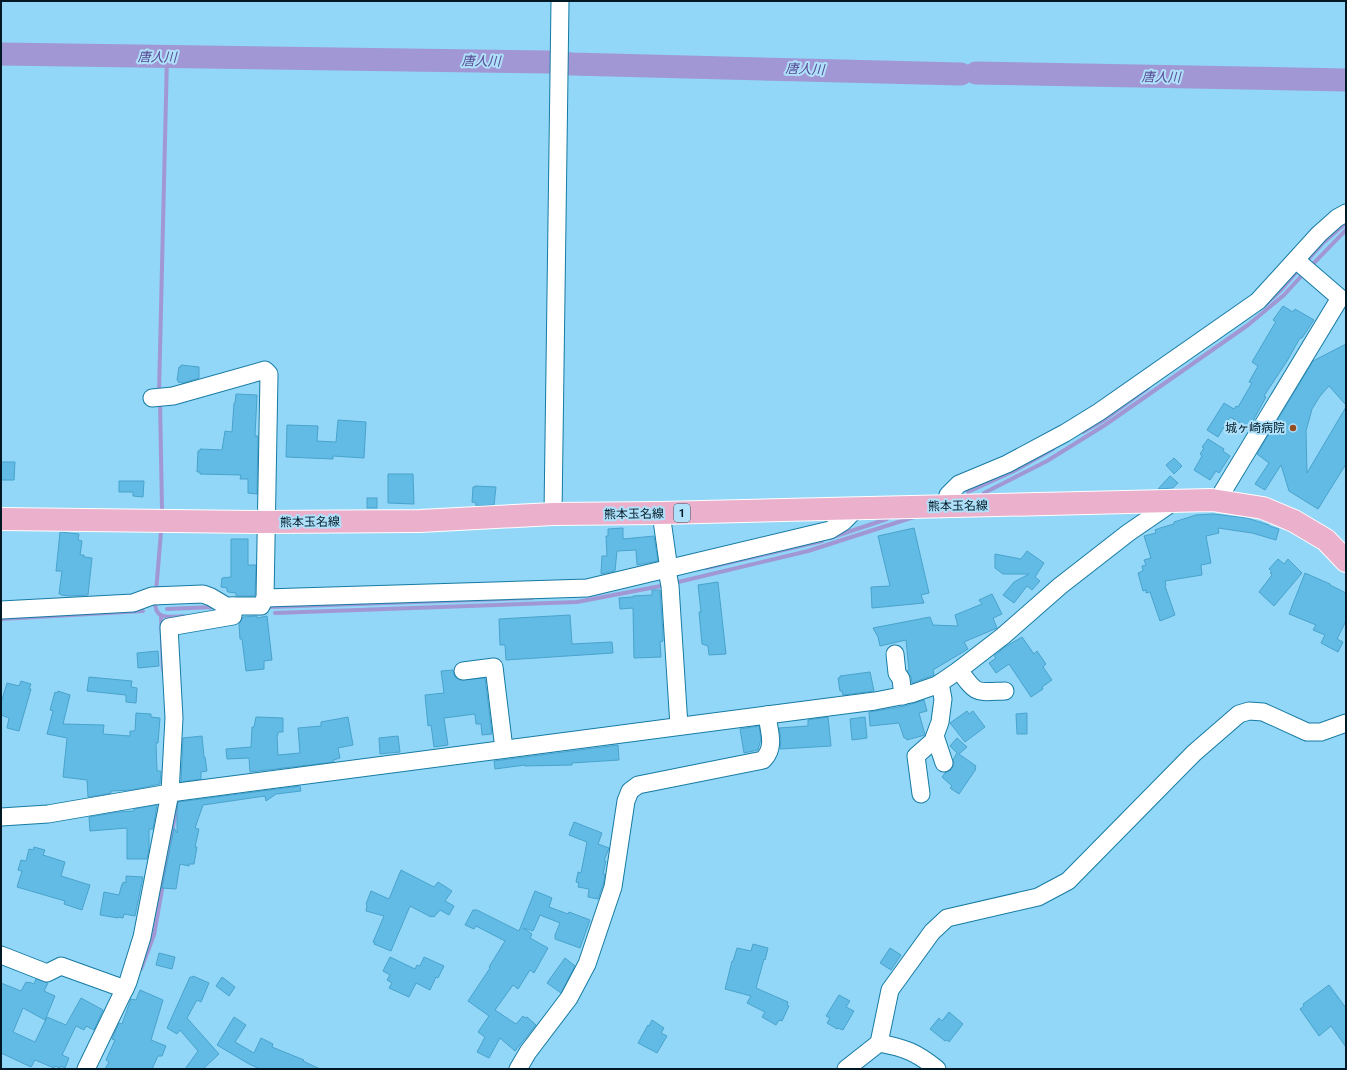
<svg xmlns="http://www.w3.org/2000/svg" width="1347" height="1070" font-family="Roboto,'Noto Sans JP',sans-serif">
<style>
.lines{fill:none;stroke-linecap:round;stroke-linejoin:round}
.stream{stroke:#a097d4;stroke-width:4}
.river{stroke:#a097d4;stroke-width:23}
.building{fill:#62bbe5;stroke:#49a3cc}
.minor-casing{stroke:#167ba3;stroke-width:19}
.major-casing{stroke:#fff;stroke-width:24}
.minor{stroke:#fff;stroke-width:17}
.major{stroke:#ebb0cc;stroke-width:22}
.poi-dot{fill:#934f22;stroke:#afe1fb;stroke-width:1.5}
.labels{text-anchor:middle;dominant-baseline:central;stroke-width:4;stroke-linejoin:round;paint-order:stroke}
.shield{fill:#afe1fb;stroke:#345464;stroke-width:1}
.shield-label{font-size:11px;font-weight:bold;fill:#001824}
.poi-label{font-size:12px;fill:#001824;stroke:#afe1fb;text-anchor:end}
.street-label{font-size:12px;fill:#001824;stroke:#afe1fb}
.water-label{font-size:13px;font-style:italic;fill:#574792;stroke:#afe1fb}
</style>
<rect width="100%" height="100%" fill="#92d6f8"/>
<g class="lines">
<g class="stream">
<polyline points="1305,263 1323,243 1346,223"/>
<polyline points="1310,267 1346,230"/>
<polyline points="1265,305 1281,290 1300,268"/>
<polyline points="159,393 167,56"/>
<polyline points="160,402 162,509"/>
<polyline points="1083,432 1104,420 1148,388"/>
<polyline points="968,492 1014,471 1053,449"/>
<polyline points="984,493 1047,461 1105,425 1248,325 1284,295 1305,272"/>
<polyline points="830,538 887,519"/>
<polyline points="706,568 822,541"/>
<polyline points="674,583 808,551 914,517"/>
<polyline points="156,592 161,532"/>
<path d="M155,600C154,621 169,617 184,616"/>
<polyline points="269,607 532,598"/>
<polyline points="167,609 214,607"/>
<polyline points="275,613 577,602 666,585"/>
<polyline points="161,615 163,670"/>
<polyline points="1,619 143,611"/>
<polyline points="141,969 154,935 178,798"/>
</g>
<g class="river">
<polyline points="1,54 550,62 572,64 961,74"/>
<polyline points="976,73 1346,80"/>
</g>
</g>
<g class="building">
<polygon points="1283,306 1293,312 1295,309 1314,320 1302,338 1300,338 1287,361 1264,396 1266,397 1249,428 1230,417 1218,437 1207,430 1224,403 1234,409 1236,406 1238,407 1252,383 1249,382 1258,366 1252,362 1275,323 1276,322 1273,320"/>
<polygon points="1346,344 1346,405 1329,386 1320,396 1312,409 1306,431 1307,473 1346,407 1346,464 1318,509 1289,491 1281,465 1265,490 1255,484 1269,463 1257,454 1313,361"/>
<polygon points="181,365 199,367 199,378 183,383 178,382 178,380 177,380 179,367 181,367"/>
<polygon points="236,394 257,395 255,436 258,436 257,494 248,493 248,479 240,479 241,475 200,474 200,472 197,472 198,451 200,451 200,449 222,450 225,431 232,432 234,403 235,403"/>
<polygon points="338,420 366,422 364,458 333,456 333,459 286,457 287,425 318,426 317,441 336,442"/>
<polygon points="1208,439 1224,449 1223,451 1230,456 1219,473 1216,471 1210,480 1194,470 1202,456 1200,454 1204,448 1202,447"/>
<polygon points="1174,458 1182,466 1174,474 1166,465"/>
<polygon points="1,462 15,462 14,480 1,480"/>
<polygon points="388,474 413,474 414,504 388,503"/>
<polygon points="1170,476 1178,483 1173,488 1158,489"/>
<polygon points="119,481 144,481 143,497 133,496 133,492 119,492"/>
<polygon points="475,486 496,487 494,505 476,506 476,503 472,502 473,487 475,487"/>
<rect x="367" y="498" width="10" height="10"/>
<polygon points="1213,514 1247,518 1269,525 1269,526 1279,529 1276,540 1252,533 1218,528 1219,533 1206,536 1211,563 1201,565 1202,575 1165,581 1166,585 1165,586 1175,615 1160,621 1150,592 1146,593 1146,590 1143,591 1138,573 1143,571 1142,566 1146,565 1144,560 1151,558 1144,536 1156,533 1155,530 1160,528 1174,524 1174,522 1196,515"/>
<polygon points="623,528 623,539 654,536 658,561 637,565 636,550 617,551 615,571 601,574 602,556 607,556 606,536 608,536 608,529"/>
<polygon points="914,528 929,593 921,595 924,603 872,608 871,587 890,586 878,536"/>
<polygon points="60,532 79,534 78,540 82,541 80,555 84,555 84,557 92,558 88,595 70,596 61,595 61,594 59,594 62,571 56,571"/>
<polygon points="231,539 248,539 248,565 256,565 255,596 236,596 236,593 228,592 227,591 227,588 221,587 222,578 231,577"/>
<polygon points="1027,551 1044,563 1035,577 1040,581 1032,590 1027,586 1014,603 1003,595 1014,582 1029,574 1003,574 995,568 995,554 1021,559"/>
<polygon points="1278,559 1284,564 1288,559 1302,573 1274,606 1259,592 1272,575 1270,573 1272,572 1269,569"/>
<polygon points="1305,573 1330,584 1330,585 1346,593 1346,621 1337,639 1343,642 1338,652 1321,643 1325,635 1313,630 1316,625 1289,614"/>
<polygon points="718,582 726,654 709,655 708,646 702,644 699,612 701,612 698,585"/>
<polygon points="652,590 660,590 663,635 663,641 660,642 661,657 634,658 633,608 620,609 619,598 633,597 633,596 652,595"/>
<polygon points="992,594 1002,614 993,618 997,628 964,642 968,649 933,670 934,675 912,683 911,677 907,671 909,670 906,640 880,646 878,637 873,628 930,617 933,625 958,626 955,615 982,604 979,600"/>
<polygon points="570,615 572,644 612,642 613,653 506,660 505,645 500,645 499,619"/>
<polygon points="257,616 257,618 267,616 272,660 264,661 264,669 246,671 242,639 240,639 239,624 243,617"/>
<polygon points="1022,637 1034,654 1037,651 1046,664 1043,667 1052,680 1042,687 1043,689 1031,697 1009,664 996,673 989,663 996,658 994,656 1005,647"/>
<polygon points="158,651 159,666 138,668 137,653"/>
<polygon points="453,670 455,677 460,680 485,678 492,734 482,735 481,724 476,724 475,714 444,718 448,745 434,747 431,725 428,726 425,695 444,693 441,671"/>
<polygon points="870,672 874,691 843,695 842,691 840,691 838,678 840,678 840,676"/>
<polygon points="89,677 132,681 131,687 137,688 136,703 126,702 126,695 87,691"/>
<polygon points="21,681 31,684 29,689 31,689 19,731 7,728 9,718 1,715 1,703 7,683 19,686"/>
<polygon points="58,691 70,695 63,724 104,725 103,734 130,736 130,731 135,731 136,713 151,714 151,717 160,718 158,743 156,743 157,771 161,771 160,784 131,790 111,791 111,793 107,794 88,797 87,780 63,777 67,738 47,734 53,711 50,710 55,692 57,693"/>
<polygon points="924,700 927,711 919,713 925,735 907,740 906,738 904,738 899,723 870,726 869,712 905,706"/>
<polygon points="967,711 969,714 973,711 985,727 965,742 950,723"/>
<polygon points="1027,713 1027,734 1017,734 1016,714"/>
<polygon points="256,717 283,718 283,732 278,732 278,735 277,735 278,755 300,753 298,728 321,726 321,722 348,717 353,745 338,748 340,758 333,760 334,762 250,772 249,758 227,759 226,749 251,747 252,727 254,727"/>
<polygon points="828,717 831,746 780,749 781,739 779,728 808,726 808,720"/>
<polygon points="865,717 867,738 852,740 850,719"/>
<polygon points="759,726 761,739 758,750 744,753 740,729"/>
<polygon points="202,736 204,757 205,757 207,771 201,772 201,779 181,782 183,738"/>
<polygon points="398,736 400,752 380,754 379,738"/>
<polygon points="957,738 967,747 959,754 976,766 975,768 976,769 959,794 950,788 952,786 942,777 945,773 951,770 954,765 953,760 957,753 950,746"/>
<polygon points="618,745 619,760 572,763 572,765 525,766 525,765 495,769 494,761"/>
<polygon points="300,786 301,791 276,794 266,801 265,796 203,805 195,828 199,829 195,847 197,847 194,864 189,864 189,866 180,864 176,889 162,888 174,828 177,833 177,812 178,802"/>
<polygon points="157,805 153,829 149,829 149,849 147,859 127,859 127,828 90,831 89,817 118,812 134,811 134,809"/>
<polygon points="574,822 602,833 598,844 609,848 604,861 606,861 603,874 605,874 603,885 598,899 588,897 589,889 578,887 579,883 576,882 578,872 581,873 587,842 569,835"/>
<polygon points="34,847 45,850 43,855 65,862 61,876 90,885 82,910 64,904 65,901 17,887 22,871 18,870 21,860 26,861 29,849 33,850"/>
<polygon points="401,870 434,887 438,882 452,891 445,901 454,906 449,915 440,910 434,917 432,916 431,917 410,906 391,951 374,944 375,942 373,942 384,916 366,911 367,905 366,904 371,891 389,899"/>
<polygon points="126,876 143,877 135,916 124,914 123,918 118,917 118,918 100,915 104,892 119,895 122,884 123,884 123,882 126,883"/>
<polygon points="535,891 552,898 549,907 568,914 569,912 590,920 580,948 555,939 555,935 560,923 540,915 533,931 523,928 532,934 530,938 548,948 534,973 530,970 518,989 513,985 495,1010 516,1024 523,1016 525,1018 527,1017 536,1025 515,1051 500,1038 489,1058 477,1052 485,1037 478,1032 489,1016 468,1001 490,968 489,967 505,941 476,926 474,929 465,925 473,910 477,910 519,931"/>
<polygon points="753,944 768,948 765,960 764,959 756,988 788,1002 787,1005 789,1006 782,1021 779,1020 776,1025 762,1017 765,1012 747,1003 751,996 725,989 732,961 733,961 737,948 751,951"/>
<polygon points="890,948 901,955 891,970 880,963"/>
<polygon points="159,953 175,957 172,969 156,965"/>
<polygon points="390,957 415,969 417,965 420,966 424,957 444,966 438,978 436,977 430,990 416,983 409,997 389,988 392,983 387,980 390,975 383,971"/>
<polygon points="565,958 575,966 561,993 547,983"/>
<polygon points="193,976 209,983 201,1002 197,1000 187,1018 219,1054 203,1069 185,1069 198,1051 180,1030 177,1034 167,1028 190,977 193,977"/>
<polygon points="222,977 235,987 229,996 216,986"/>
<polygon points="36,979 48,983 44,991 55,996 45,1020 23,1008 13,1032 35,1042 47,1017 66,1025 81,998 103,1010 94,1030 86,1026 84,1030 76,1026 62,1055 69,1058 65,1068 61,1066 60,1068 55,1066 54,1068 35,1060 31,1067 1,1053 1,983 21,991 26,982 28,983 29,982 34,984"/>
<polygon points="1329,985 1346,1008 1346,1047 1331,1026 1319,1036 1300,1009 1304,1006 1303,1004"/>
<polygon points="140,990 163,1000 151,1040 166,1046 162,1056 158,1056 152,1069 105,1069 109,1062 106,1060 115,1040 112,1039 119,1023 122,1024 131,999 136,1000"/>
<polygon points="839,995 850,1001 846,1007 854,1011 843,1030 838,1028 837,1029 827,1023 830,1018 826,1016"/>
<polygon points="949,1012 963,1024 949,1042 947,1040 945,1041 930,1029 939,1018 942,1021"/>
<polygon points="234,1017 246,1025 235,1042 254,1053 261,1038 273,1044 272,1047 304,1060 303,1061 320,1069 260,1069 249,1064 217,1045"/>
<polygon points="652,1020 664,1028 661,1033 667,1036 657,1053 638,1043 648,1025 649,1026"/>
</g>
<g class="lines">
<defs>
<g id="minor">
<polyline points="1217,501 1340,298 1296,260"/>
<polyline points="946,506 948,495 959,484 1007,464 1065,433 1099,412 1258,301 1319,234 1337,218 1346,213"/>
<polyline points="661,513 669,570"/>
<polyline points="553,514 560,1"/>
<polyline points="667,570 670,586 679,726"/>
<polyline points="265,598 587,588 830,530 843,522 857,508"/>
<polyline points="1,610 133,603 152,596 203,594 211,597 226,606 261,606 265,598 269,374 265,370 173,396 152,398"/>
<polyline points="895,654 897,673 901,679 903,696"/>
<path d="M959,670C977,695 975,692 1005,691"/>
<polyline points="463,671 494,667 504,749"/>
<polyline points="935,736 944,763"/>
<polyline points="921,794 916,756 933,741 940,722 943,699 940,683"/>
<polyline points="1,817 48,814 170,793 767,715 875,701 911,694 937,685 959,670 1003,636 1060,586 1128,533 1176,500"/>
<polyline points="1,955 47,973 61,966 125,989"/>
<path d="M879,1043C905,1048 916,1052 937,1069"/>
<polyline points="86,1069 128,982 142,937 170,793 174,718 169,627 233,616 233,606"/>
<path d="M518,1069L528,1052L569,998L587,964L613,887L626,801L630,791L638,785L763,760C776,747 769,732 767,715"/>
<polyline points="846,1069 879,1043 890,990 932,932 947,918 1038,897 1068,881 1194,753 1239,714 1249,711 1263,712 1307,732 1321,732 1346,723"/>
</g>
<polyline id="major" points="1,519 265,522 420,521 553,514 661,513 1212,500 1263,508 1294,521 1326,540 1346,561"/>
</defs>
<use href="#minor" class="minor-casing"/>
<use href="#major" class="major-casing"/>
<use href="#minor" class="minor"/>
<use href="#major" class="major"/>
</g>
<circle class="poi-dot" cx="1293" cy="428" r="4"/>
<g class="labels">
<rect class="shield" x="674" y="504" width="16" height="18" rx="3"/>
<g class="shield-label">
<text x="682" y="513">1</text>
</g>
<g class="poi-label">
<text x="1285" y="428">城ヶ崎病院</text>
</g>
<g class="street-label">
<text transform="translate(958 506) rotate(-1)">熊本玉名線</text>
<text transform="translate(634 514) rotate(-1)">熊本玉名線</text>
<text transform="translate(310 522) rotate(-1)">熊本玉名線</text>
</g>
<g class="water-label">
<text transform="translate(157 57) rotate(1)">唐人川</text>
<text transform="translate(481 61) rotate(1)">唐人川</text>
<text transform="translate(805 69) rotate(2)">唐人川</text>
<text transform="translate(1161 77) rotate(1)">唐人川</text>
</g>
</g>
<rect width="1347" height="1070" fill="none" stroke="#001824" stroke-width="4"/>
</svg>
